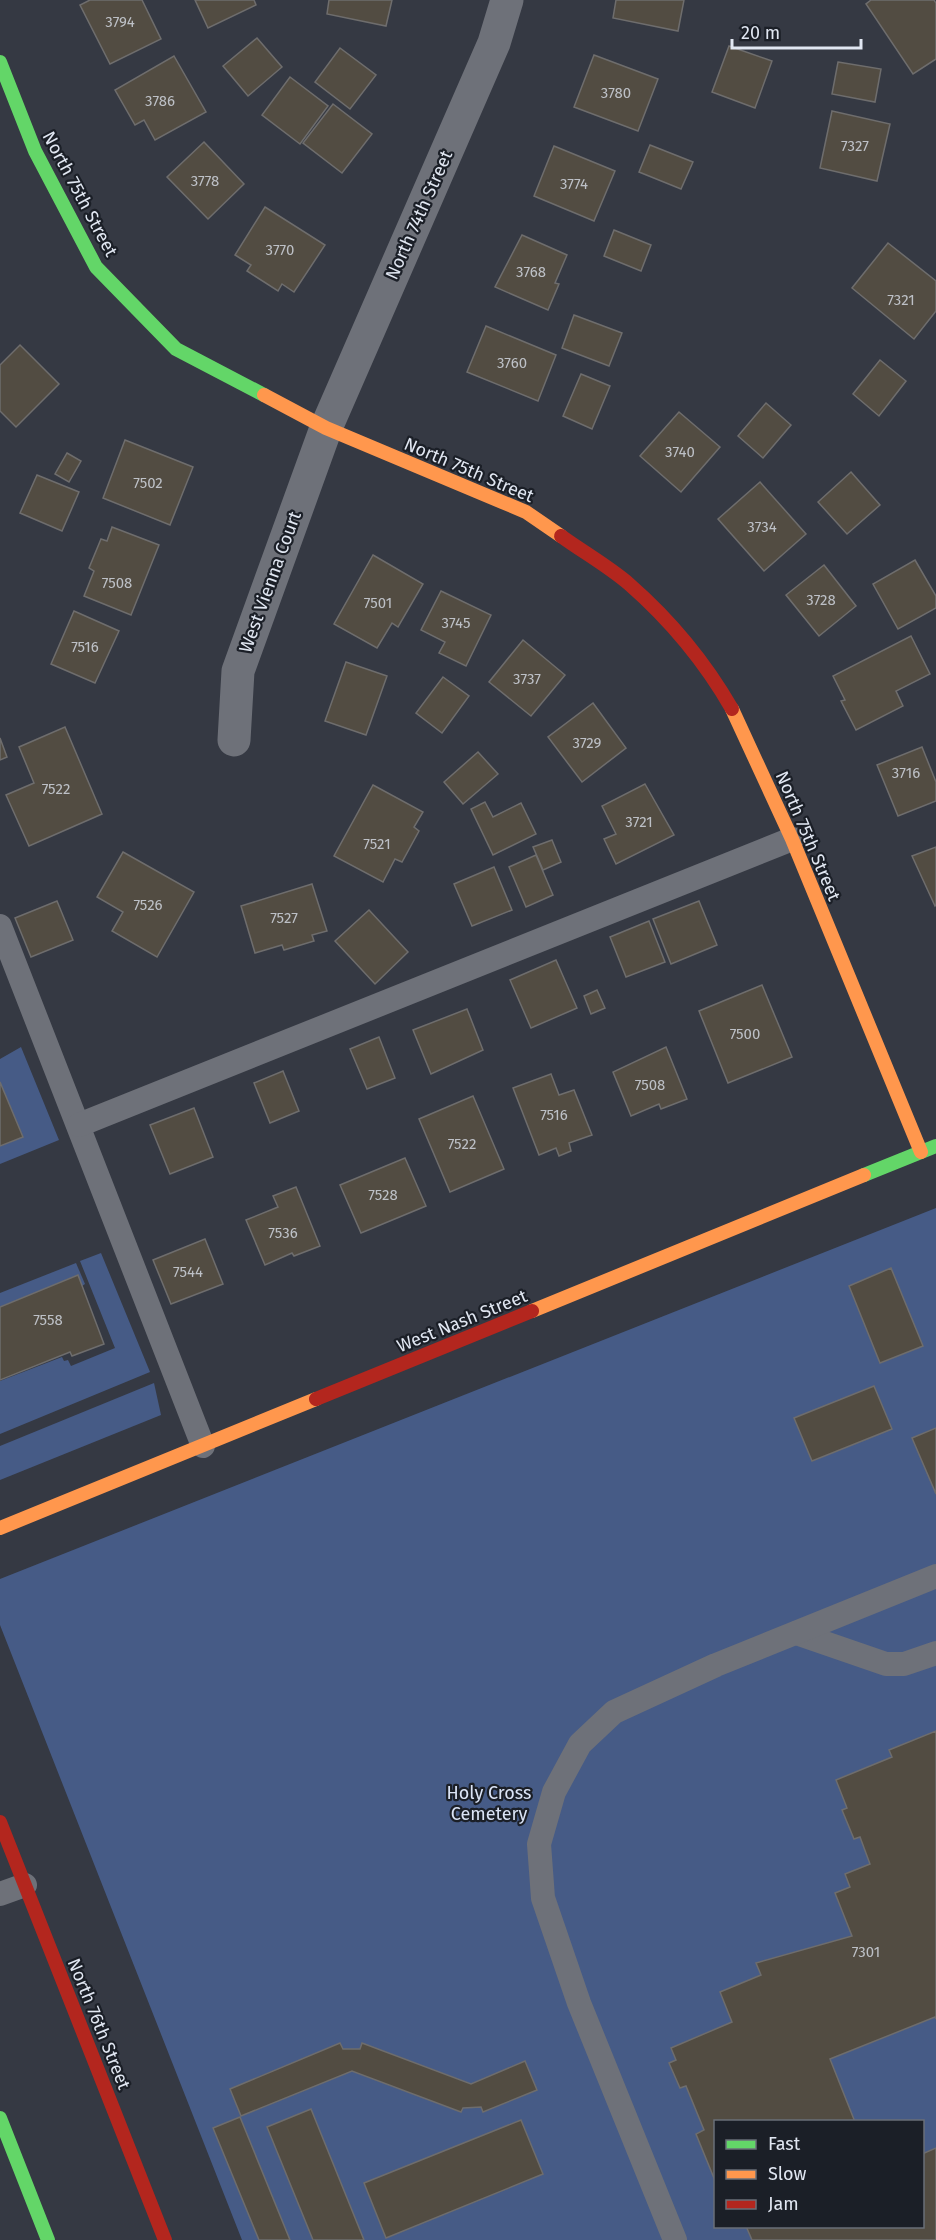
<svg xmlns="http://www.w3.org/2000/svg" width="936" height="2240" font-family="'Fira Sans',sans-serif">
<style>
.green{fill:#465b86;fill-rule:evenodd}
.building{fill:#524c42;stroke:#6e6d6d;stroke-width:1.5}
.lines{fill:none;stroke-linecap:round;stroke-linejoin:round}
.lane{stroke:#6e7179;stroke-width:24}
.street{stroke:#6e7179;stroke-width:33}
.fast{stroke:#63d668;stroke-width:14}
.slow{stroke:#ff974d;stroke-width:14}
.jam{stroke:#b3261e;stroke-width:14}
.labels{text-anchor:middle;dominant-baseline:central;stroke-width:4.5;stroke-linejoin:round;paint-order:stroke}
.number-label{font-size:15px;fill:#bdc0c6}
.street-label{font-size:18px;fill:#e1e7f2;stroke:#1b1f27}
.park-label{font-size:18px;fill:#dbe4f6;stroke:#1b1f27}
</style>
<rect width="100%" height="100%" fill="#353943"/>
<g class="green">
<polygon points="21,1047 59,1140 0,1164 0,1146 23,1137 0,1082 0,1059"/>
<path d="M936,1208V2240H242L0,1625V1579ZM716,2122H922V2226H716Z"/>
<polygon points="101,1253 150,1372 0,1434 0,1381 62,1357 64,1361 68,1360 71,1366 115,1348 80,1261"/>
<polygon points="76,1263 85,1284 82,1286 0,1307 0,1293"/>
<polygon points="154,1383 161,1415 0,1480 0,1446"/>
</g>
<g class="building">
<polygon points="90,0 142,0 161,39 110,64 80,5"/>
<polygon points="195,0 254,0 256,5 208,28"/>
<polygon points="329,0 392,0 386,26 327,14"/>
<polygon points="616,0 684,0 678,31 613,18"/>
<polygon points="871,0 934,0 936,3 936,59 913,74 866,4"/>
<polygon points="257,38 282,67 248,96 223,66"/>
<polygon points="729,46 772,61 755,108 712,92"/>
<polygon points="340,48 376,75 350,109 315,82"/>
<polygon points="594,55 658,79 638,131 574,107"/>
<polygon points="174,56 206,112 155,140 144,120 135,125 115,90"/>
<polygon points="838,62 881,69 875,102 832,94"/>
<polygon points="290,77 328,106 300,144 262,115"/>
<polygon points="333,104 372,134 342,173 303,143"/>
<polygon points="832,111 890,124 877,181 820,168"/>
<polygon points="204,142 244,184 208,219 167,177"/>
<polygon points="650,145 693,162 681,189 639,172"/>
<polygon points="554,146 615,171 594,221 534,196"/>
<polygon points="265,207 325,245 294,292 282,284 278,291 247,271 251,265 235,255"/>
<polygon points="614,230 651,245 641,271 604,256"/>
<polygon points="522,235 567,255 555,283 559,284 548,310 495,287"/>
<polygon points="888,243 936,281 936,311 914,339 852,288"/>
<polygon points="574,315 622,333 609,366 562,348"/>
<polygon points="486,326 556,355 538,401 467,372"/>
<polygon points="20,345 59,384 16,427 0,411 0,365"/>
<polygon points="880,360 906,381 879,416 853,394"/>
<polygon points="581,374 610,386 592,429 563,416"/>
<polygon points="766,403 791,425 763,458 738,436"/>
<polygon points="679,412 720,447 681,492 640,456"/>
<polygon points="125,440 193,467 170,525 103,498"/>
<polygon points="67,453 81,461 69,482 55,474"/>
<polygon points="851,472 880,505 847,534 818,502"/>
<polygon points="37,475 79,492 62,531 20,513"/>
<polygon points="760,482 806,534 764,571 718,519"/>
<polygon points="112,527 159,545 131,615 84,596 94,571 89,568 101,539 107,541"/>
<polygon points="373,555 423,584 398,627 392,623 377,648 334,624"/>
<polygon points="915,560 936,596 936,608 898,629 873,584"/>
<polygon points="824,565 856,606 819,636 786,595"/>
<polygon points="441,591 491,615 466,666 439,653 445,642 421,630"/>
<polygon points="74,611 119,631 95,683 51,664"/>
<polygon points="911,636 930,674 896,691 903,706 856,730 841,701 845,700 833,676"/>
<polygon points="523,640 565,675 531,716 489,682"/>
<polygon points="346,662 387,676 366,735 325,721"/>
<polygon points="443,677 469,696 442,733 416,713"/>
<polygon points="593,703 626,748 582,782 548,737"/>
<polygon points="65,727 102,814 29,846 6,795 34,783 19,747"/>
<polygon points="0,738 7,757 0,760"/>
<polygon points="922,747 936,782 936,801 898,816 877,765"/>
<polygon points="478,752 498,774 463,804 444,782"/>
<polygon points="645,784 674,835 616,864 604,839 616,834 602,806"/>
<polygon points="373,785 423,812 414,827 419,831 402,862 395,859 383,882 334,856"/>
<polygon points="485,802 493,817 521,803 536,834 493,855 471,809"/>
<polygon points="552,840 561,862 543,870 533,847"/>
<polygon points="936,847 936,905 935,906 912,856"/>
<polygon points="123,852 194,892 157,957 112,931 123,912 97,897"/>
<polygon points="536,855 553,895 526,907 509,867"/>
<polygon points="494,867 512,910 472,926 454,884"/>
<polygon points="312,884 327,931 312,935 314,941 284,950 282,945 255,953 241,906"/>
<polygon points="57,901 73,940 31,957 15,918"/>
<polygon points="699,901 717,945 671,964 653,919"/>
<polygon points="369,910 408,952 375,984 335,941"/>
<polygon points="649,921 665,962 626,977 610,937"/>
<polygon points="556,960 577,1008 531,1028 510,980"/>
<polygon points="762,985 792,1057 728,1083 699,1011"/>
<polygon points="597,990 605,1008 591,1014 584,996"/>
<polygon points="467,1009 483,1050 431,1074 413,1030"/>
<polygon points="379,1037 395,1078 367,1089 350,1049"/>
<polygon points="666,1047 687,1099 661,1109 659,1104 631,1116 613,1072"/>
<polygon points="283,1071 299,1111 270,1123 254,1083"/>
<polygon points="551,1074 559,1095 574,1090 592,1135 569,1143 571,1151 559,1156 556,1148 539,1155 513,1088"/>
<polygon points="0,1082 23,1137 0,1146"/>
<polygon points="473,1096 504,1169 450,1192 419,1119"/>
<polygon points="194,1108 213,1157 170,1174 150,1125"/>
<polygon points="405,1158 426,1206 361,1233 340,1185"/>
<polygon points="296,1187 320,1246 294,1256 292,1253 265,1265 246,1220 278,1207 273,1196"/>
<polygon points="205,1239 223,1284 171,1304 153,1260"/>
<polygon points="891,1268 923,1346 880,1363 849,1286"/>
<polygon points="78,1275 104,1344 72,1356 70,1352 0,1380 0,1307"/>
<polygon points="874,1386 892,1429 812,1461 794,1418"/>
<polygon points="936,1428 936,1494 912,1438"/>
<polygon points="936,1731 936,2019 935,2017 830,2059 855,2122 716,2122 716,2183 696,2134 704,2130 686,2086 680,2088 669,2063 676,2060 671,2048 732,2022 720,1992 761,1975 756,1963 852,1936 835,1893 850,1887 845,1874 870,1864 860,1837 854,1839 842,1810 847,1808 836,1780 892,1757 889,1750"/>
<polygon points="340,2043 343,2049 360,2049 362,2043 471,2084 525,2061 537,2090 483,2112 481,2107 463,2108 461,2112 352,2071 241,2116 230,2089"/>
<polygon points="311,2109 364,2240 313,2240 267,2127"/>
<polygon points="240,2117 290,2240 259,2240 213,2128"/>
<polygon points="521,2120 543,2174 386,2238 364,2183"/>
<polygon points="936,2148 936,2240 752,2240 746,2226 922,2226 922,2154"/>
</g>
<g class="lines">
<g class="lane">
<polyline points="0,926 203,1446"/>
<polyline points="79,1125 792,839"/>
<polyline points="796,1633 886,1664 904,1664 936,1653"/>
<polyline points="0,1894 25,1885"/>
<polyline points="675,2240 579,2003 543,1898 539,1844 554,1792 580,1744 614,1712 716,1665 936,1576"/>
</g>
<polyline class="street" points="234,740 238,671 326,428 494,43 507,0"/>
<g class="fast">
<polyline points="0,62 35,151 96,267 176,349 264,395"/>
<polyline points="864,1175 936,1146"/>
<polyline points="0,2118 48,2240"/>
</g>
<g class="slow">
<polyline points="264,395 326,428 526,512 561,536"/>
<polyline points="732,709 792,839 921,1152"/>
<polyline points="532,1311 864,1175"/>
<polyline points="0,1528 316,1399"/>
</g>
<g class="jam">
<path d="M561,536C583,552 608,566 629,584C669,619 705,662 732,709"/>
<polyline points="316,1399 532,1311"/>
<polyline points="0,1822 165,2240"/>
</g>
</g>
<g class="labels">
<g class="number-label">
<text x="120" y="22">3794</text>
<text x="616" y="93">3780</text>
<text x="160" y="101">3786</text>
<text x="855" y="146">7327</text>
<text x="205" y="181">3778</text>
<text x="574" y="184">3774</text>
<text x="280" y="250">3770</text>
<text x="531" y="272">3768</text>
<text x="901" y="300">7321</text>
<text x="512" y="363">3760</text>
<text x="680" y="452">3740</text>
<text x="148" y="483">7502</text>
<text x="762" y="527">3734</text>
<text x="117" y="583">7508</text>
<text x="821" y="600">3728</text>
<text x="378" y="603">7501</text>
<text x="456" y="623">3745</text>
<text x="85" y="647">7516</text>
<text x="527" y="679">3737</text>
<text x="587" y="743">3729</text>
<text x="906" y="773">3716</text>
<text x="56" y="789">7522</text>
<text x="639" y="822">3721</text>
<text x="377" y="844">7521</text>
<text x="148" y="905">7526</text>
<text x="284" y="918">7527</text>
<text x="745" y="1034">7500</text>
<text x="650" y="1085">7508</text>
<text x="554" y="1115">7516</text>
<text x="462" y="1144">7522</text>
<text x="383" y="1195">7528</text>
<text x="283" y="1233">7536</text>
<text x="188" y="1272">7544</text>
<text x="48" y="1320">7558</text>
<text x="866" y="1952">7301</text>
</g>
<g class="street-label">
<text transform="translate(80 194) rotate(62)">North 75th Street</text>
<text transform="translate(419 215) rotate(-66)">North 74th Street</text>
<text transform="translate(469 470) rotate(23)">North 75th Street</text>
<text transform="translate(270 582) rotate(-70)">West Vienna Court</text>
<text transform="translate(808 836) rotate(67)">North 75th Street</text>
<text transform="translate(462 1321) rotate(-22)">West Nash Street</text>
<text transform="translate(99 2024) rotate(68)">North 76th Street</text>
</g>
<g class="park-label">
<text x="489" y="1793">Holy Cross<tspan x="489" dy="21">Cemetery</tspan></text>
</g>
</g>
<rect x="714" y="2120" width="210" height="108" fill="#1b1f27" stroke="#6a6f78" stroke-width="1.5"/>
<rect x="726" y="2140" width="30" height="9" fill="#63d668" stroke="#6a6f78" stroke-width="1.5"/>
<text x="768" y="2150" font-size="18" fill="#e1e7f2">Fast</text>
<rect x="726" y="2170" width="30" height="9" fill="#ff974d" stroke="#6a6f78" stroke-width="1.5"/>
<text x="768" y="2180" font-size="18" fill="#e1e7f2">Slow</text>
<rect x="726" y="2200" width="30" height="9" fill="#b3261e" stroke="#6a6f78" stroke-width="1.5"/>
<text x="768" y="2210" font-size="18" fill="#e1e7f2">Jam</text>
<path d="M732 39v9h129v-9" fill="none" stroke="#e1e7f2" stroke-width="3"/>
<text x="741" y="39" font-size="18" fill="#e1e7f2" stroke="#1b1f27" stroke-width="4.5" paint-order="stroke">20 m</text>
</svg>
